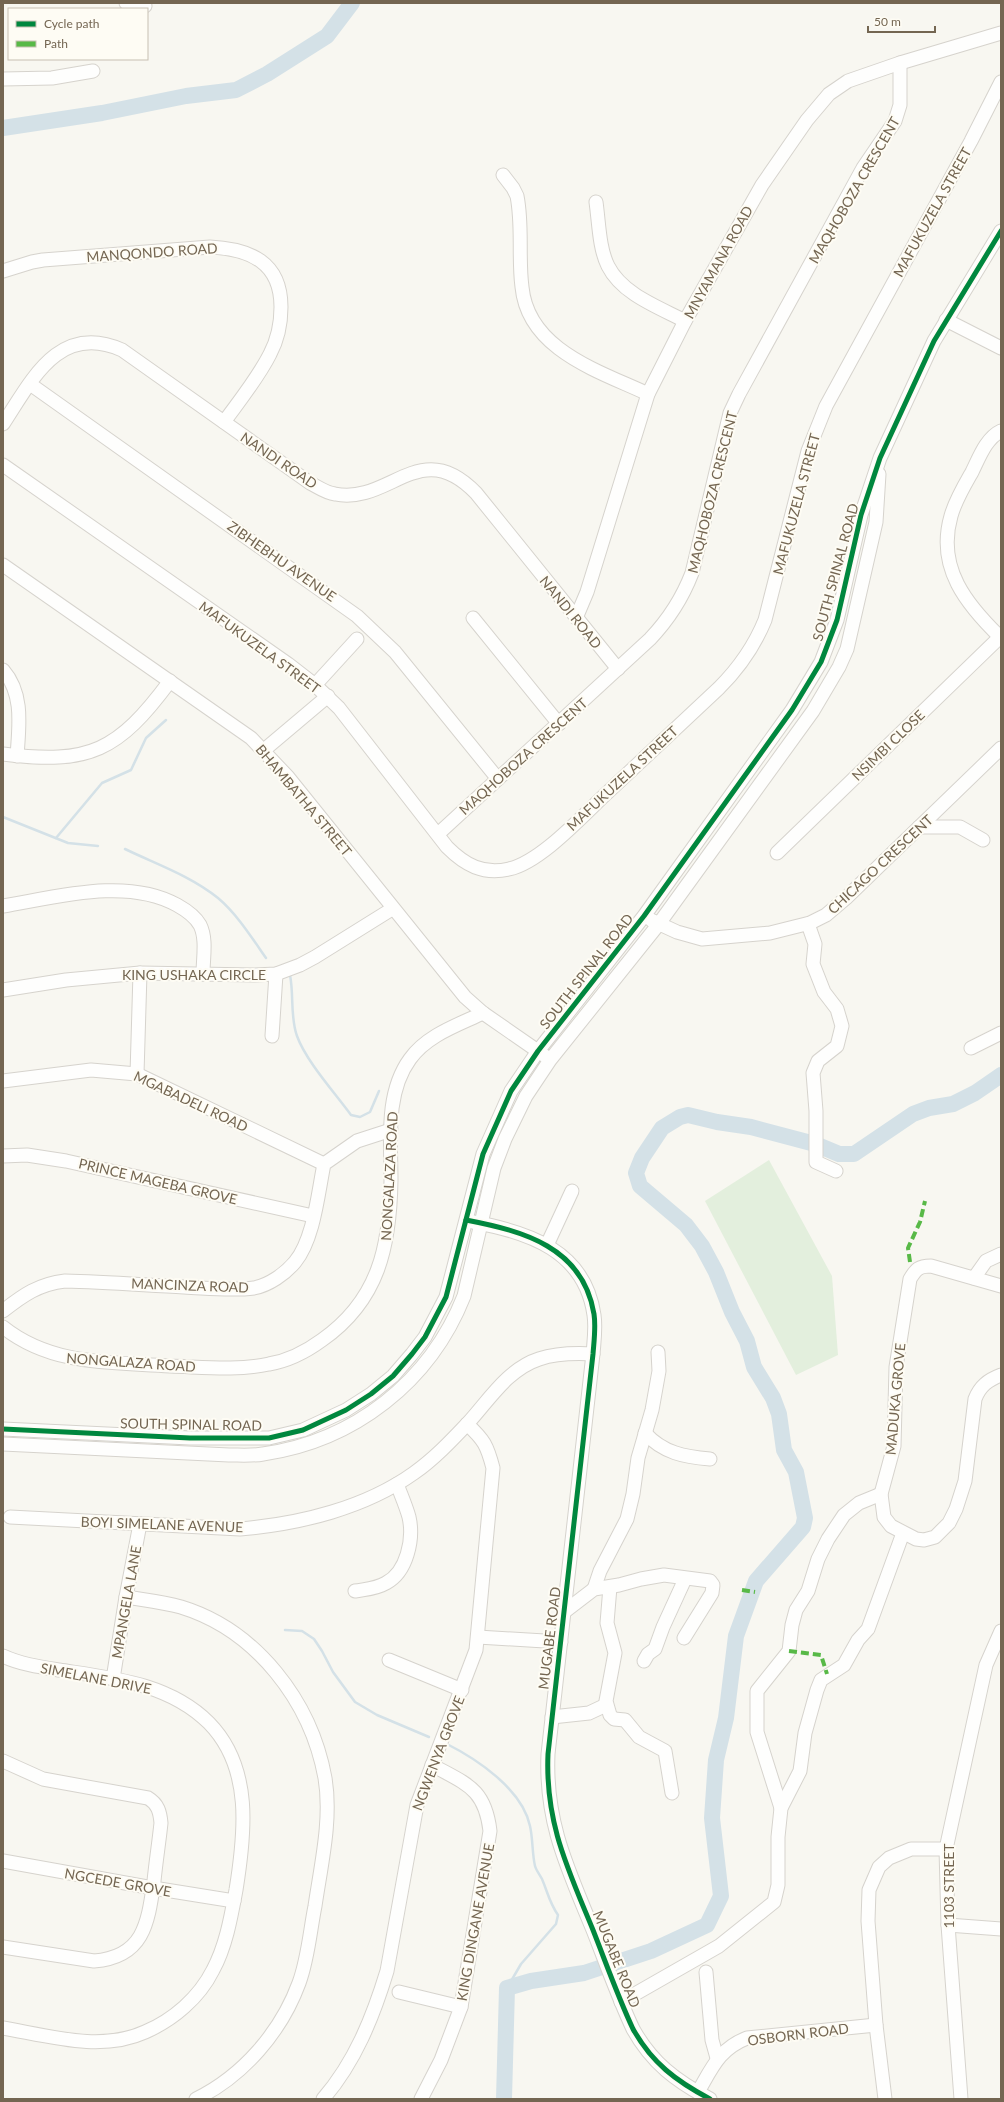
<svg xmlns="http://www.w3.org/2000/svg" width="1004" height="2102" font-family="Lato,sans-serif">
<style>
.green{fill:#e3efdd}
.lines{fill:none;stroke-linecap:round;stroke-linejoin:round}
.stream{stroke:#d4e1e7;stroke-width:2.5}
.river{stroke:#d4e1e7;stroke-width:16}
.minor-casing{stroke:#d6d3cd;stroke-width:15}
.minor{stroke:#fefefd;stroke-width:13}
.quiet{stroke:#58b947;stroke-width:4;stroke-dasharray:8 4;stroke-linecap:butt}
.cycleway-casing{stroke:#fefcf4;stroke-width:8}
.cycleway{stroke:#00873e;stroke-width:5}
.labels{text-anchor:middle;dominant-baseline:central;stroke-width:4;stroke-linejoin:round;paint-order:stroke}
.street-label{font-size:14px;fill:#746652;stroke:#fefcf4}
</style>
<rect width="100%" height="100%" fill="#f8f7f1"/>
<polygon class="green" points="769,1160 832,1276 838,1355 796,1375 705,1201"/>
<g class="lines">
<g class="stream">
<polyline points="3,817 68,843 98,846"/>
<polyline points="56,838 102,783 131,770 146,738 166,720"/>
<path d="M125,849C156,864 191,876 218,898C237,914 252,938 266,958"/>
<path d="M290,975C294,995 290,1017 297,1036C306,1061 335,1093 351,1115L360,1117L370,1112L379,1091"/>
<polyline points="285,1630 302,1631 314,1639 322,1651 333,1672 355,1702 377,1715 429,1737"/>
<path d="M445,1743C477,1759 522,1789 530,1826C533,1839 532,1853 535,1866C536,1870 540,1875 542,1879C548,1893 549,1902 558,1915L556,1924L521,1964L507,1988"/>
</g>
<g class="river">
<polyline points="3,128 102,113 186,96 236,90 267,74 327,36 352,3"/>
<polyline points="504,2099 507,1988 531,1981 584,1973 651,1951 707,1925 721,1896 712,1818 716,1760 726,1718 736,1636 756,1581 803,1527 805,1518 796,1472 784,1450 779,1414 773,1398 754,1367 747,1341 732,1312 716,1272 702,1246 686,1225 640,1186 636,1173 642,1158 662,1128 680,1117 688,1115 717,1122 751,1127 815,1144 839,1154 854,1154 913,1114 929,1108 953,1104 975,1093 1001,1075"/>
</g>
<defs>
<g id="minor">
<polyline points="126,3 145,6"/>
<polyline points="3,79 52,78 93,71"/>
<path d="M503,175L513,188L517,196C523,226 518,257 522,287C528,350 599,371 648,394"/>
<path d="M596,202C599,223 599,248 608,266C622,294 658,307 685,321"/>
<path d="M3,271L32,262L43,260L210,247C250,249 281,262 281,307C281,324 278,339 270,354C258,378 240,400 224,422"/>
<polyline points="946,320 1001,348"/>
<polyline points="30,384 357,616 395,652 498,779"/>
<path d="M3,424C32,380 59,322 122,350L310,483C318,487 326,493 335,494C390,505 420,435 476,493L618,669"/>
<path d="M1001,431C986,438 979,458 972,472C964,486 955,501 951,516C936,568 967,605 1001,638"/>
<path d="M3,465L288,664L315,685L339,708L447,847C465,865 483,875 509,869C541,862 583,815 608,792C645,757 682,723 719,688C740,667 754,647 765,620L808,451L826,406L971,141L1001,82"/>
<polyline points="3,565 251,738 288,777 465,997 483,1013 545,1056"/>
<polyline points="473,618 559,724"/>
<polyline points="576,618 587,592 648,394 685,321 762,185 807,120 829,94 848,81 900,63 1001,33"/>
<path d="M3,670C24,694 19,726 17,756"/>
<polyline points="315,685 357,639"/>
<polyline points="264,750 328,696"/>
<path d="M3,754C90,765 118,751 170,681"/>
<polyline points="919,827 960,827 983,840"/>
<path d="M438,834L650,639C669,619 682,599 692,573L730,413L739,394L863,168L895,121L900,105V63"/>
<polyline points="777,853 1000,637"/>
<path d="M3,906C57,897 127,877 177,905C186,910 195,916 200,925C207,939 203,958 203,974"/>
<polyline points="651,920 677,932 702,939 770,933 810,923 826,915 846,898 1001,748"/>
<polyline points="808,924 815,944 813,964 824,992 837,1009 842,1026 837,1046 818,1061 813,1073 816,1111 816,1162 836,1171"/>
<polyline points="3,990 66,980 140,973 254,975 276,974 300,965 315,957 392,909"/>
<polyline points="272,1036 276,974"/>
<polyline points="971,1048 1001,1033"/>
<polyline points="137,1074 140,973"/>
<polyline points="3,1081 91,1070 137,1074 324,1164"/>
<polyline points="3,1156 27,1155 66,1161 313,1216"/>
<path d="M473,1222C529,1232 585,1251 594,1315C596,1328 594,1341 593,1354L548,1754C545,1823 568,1869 593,1930C606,1963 618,1997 633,2029C652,2063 676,2081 710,2099"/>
<polyline points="547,1245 572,1191"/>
<polyline points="974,1278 986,1261 1001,1254"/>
<path d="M1001,1286L931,1266C919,1266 916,1269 910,1279L896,1367L894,1446L881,1494L884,1517L891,1526L916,1539L924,1540L935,1537L949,1523L956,1509L965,1481L975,1399C980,1386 988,1380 1001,1375"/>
<path d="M3,1311C23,1295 39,1284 65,1281C105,1282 144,1285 184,1287C207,1288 231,1291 254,1288C269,1285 285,1274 295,1262C314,1239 318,1193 324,1164L357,1141L391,1130"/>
<path d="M3,1327C52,1366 112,1362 170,1366C203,1367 237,1371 269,1364C287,1361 307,1351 322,1340C379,1300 390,1246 391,1180C391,1141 385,1093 410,1059C427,1035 458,1025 483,1013"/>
<polyline points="3,1429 190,1438 269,1438 303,1430 346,1410 371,1394 393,1376 412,1354 425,1337 446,1297 483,1154 511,1091 538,1051 644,916 792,710 821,662 837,620 861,515 880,458 934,341 1001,231"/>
<path d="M645,1433C663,1453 685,1457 710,1459"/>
<path d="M3,1444L229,1455C240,1455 252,1456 263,1454C354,1441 430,1382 464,1296L494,1168L505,1139L526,1096L550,1060L658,925L813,711L839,667L847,649L876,522L879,474"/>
<path d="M10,1517L240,1529C300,1524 365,1508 414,1473C434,1459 451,1441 468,1423C489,1400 508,1369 539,1359C557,1353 575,1353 593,1354"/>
<polyline points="610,1587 607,1623 615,1653 606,1701 610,1715 614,1719 625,1720 639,1737 665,1751 672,1793"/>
<polyline points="594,1589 600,1571 627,1519 633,1494 638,1458 652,1410 659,1371 658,1352"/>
<path d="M355,1591C366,1589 376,1589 386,1583C407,1572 414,1539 409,1517C406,1506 401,1495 397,1484"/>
<path d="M126,1597C144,1600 163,1602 181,1607C256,1630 311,1701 325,1778C332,1819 321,1865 315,1906C310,1931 308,1959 299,1983C281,2032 243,2076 196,2099"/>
<polyline points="564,1612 594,1589 619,1585 641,1579 664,1575 710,1581 713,1585 712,1593 684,1638"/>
<polyline points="478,1637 561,1642"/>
<path d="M3,1656C20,1664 40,1667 59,1670C112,1678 169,1683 209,1723C253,1768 245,1834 236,1890C231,1917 226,1946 213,1970C199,1998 173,2020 145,2032C101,2052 49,2036 3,2028"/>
<polyline points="389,1660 462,1690"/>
<polyline points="644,1661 648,1654 655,1649 663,1627 685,1579"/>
<polyline points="113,1679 126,1597 140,1524"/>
<polyline points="552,1717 589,1713 606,1705"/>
<path d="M3,1761L43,1779L148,1798C158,1804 160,1812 161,1823C159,1842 156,1861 154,1881C148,1923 144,1957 94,1961L3,1947"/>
<polyline points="781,1808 757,1732 757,1691 789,1651 792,1625 796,1610 808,1591 818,1559 828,1539 844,1515 859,1503 881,1494"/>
<polyline points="3,1861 153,1888 234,1901"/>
<polyline points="948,1925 1001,1929"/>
<polyline points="706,1972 712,2040 717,2058"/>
<polyline points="399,1992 461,2007"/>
<polyline points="621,2002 719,1946 774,1902 778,1885 778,1837 781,1808 800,1771 805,1733 817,1690 821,1680 844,1665 858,1640 868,1629 903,1533"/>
<path d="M698,2092C712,2068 719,2049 747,2038L876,2025"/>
<path d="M323,2099C355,2062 373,2017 387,1971L417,1805L476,1650L493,1468C487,1445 484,1440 467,1424"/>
<path d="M421,2099L441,2060L461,2007L490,1831C485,1788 466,1784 432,1765"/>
<polyline points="885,2099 876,2025 868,1921 869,1890 879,1867 889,1858 911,1849 946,1849"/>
<polyline points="961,2099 948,1925 946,1849 986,1665 1001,1631"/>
</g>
</defs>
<use href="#minor" class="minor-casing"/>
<use href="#minor" class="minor"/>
<g class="quiet">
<polyline points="910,1262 908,1248 920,1222 925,1201"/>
<polyline points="742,1590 755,1592"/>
<polyline points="789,1651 821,1655 827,1674"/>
</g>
<defs>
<g id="cycleway">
<path d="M466,1220C523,1231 583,1247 594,1314C596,1327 594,1341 593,1354L548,1754C545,1823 568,1869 593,1930C606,1963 618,1997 633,2029C652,2063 676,2081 710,2099"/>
<polyline points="3,1429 190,1438 269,1438 303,1430 346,1410 371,1394 393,1376 412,1354 425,1337 446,1297 483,1154 511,1091 538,1051 644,916 792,710 821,662 837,620 861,515 880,458 934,341 1001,231"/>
</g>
</defs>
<use href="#cycleway" class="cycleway-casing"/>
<use href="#cycleway" class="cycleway"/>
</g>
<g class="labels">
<g class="street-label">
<text transform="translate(854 190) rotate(-60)">MAQHOBOZA CRESCENT</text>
<text transform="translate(932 212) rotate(-61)">MAFUKUZELA STREET</text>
<text transform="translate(152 252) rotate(-4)">MANQONDO ROAD</text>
<text transform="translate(718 262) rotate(-61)">MNYAMANA ROAD</text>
<text transform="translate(279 460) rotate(34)">NANDI ROAD</text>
<text transform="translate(712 492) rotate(-76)">MAQHOBOZA CRESCENT</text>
<text transform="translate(796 504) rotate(-75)">MAFUKUZELA STREET</text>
<text transform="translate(282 561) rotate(35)">ZIBHEBHU AVENUE</text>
<text transform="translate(835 572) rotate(-75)">SOUTH SPINAL ROAD</text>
<text transform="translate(571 612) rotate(51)">NANDI ROAD</text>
<text transform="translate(260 647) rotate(36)">MAFUKUZELA STREET</text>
<text transform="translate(888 745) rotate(-44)">NSIMBI CLOSE</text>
<text transform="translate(523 756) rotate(-42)">MAQHOBOZA CRESCENT</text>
<text transform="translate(622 778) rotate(-43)">MAFUKUZELA STREET</text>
<text transform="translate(304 800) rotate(50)">BHAMBATHA STREET</text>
<text transform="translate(880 864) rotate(-43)">CHICAGO CRESCENT</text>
<text transform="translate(586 971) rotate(-52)">SOUTH SPINAL ROAD</text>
<text x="194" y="974">KING USHAKA CIRCLE</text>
<text transform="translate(191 1101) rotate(25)">MGABADELI ROAD</text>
<text transform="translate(389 1176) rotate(-87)">NONGALAZA ROAD</text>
<text transform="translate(158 1181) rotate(13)">PRINCE MAGEBA GROVE</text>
<text transform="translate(190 1285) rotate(2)">MANCINZA ROAD</text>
<text transform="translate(131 1362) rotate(4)">NONGALAZA ROAD</text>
<text transform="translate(895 1399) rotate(-85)">MADUKA GROVE</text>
<text transform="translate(191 1424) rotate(1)">SOUTH SPINAL ROAD</text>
<text transform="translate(162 1524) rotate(2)">BOYI SIMELANE AVENUE</text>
<text transform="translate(126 1602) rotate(-80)">MPANGELA LANE</text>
<text transform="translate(549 1638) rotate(-83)">MUGABE ROAD</text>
<text transform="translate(96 1678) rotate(11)">SIMELANE DRIVE</text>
<text transform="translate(438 1753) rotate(-69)">NGWENYA GROVE</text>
<text transform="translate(118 1882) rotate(10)">NGCEDE GROVE</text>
<text transform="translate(948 1886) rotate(-90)">1103 STREET</text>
<text transform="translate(475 1922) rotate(-80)">KING DINGANE AVENUE</text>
<text transform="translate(617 1959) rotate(68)">MUGABE ROAD</text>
<text transform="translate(798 2034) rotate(-7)">OSBORN ROAD</text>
</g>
</g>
<rect width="1004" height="2102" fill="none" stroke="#746652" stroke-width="8"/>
<rect x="8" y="8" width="140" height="52" fill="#fefcf4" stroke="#c7c0b3"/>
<rect x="16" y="21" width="20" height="6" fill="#00873e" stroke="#c7c0b3"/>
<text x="44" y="28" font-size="12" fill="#746652">Cycle path</text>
<rect x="16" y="41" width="20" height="6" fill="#58b947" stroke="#c7c0b3"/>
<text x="44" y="48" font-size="12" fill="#746652">Path</text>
<path d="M868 26v6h67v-6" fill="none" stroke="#746652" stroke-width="2"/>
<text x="874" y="26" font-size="12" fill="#746652" stroke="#fefcf4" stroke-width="3" paint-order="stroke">50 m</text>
</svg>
